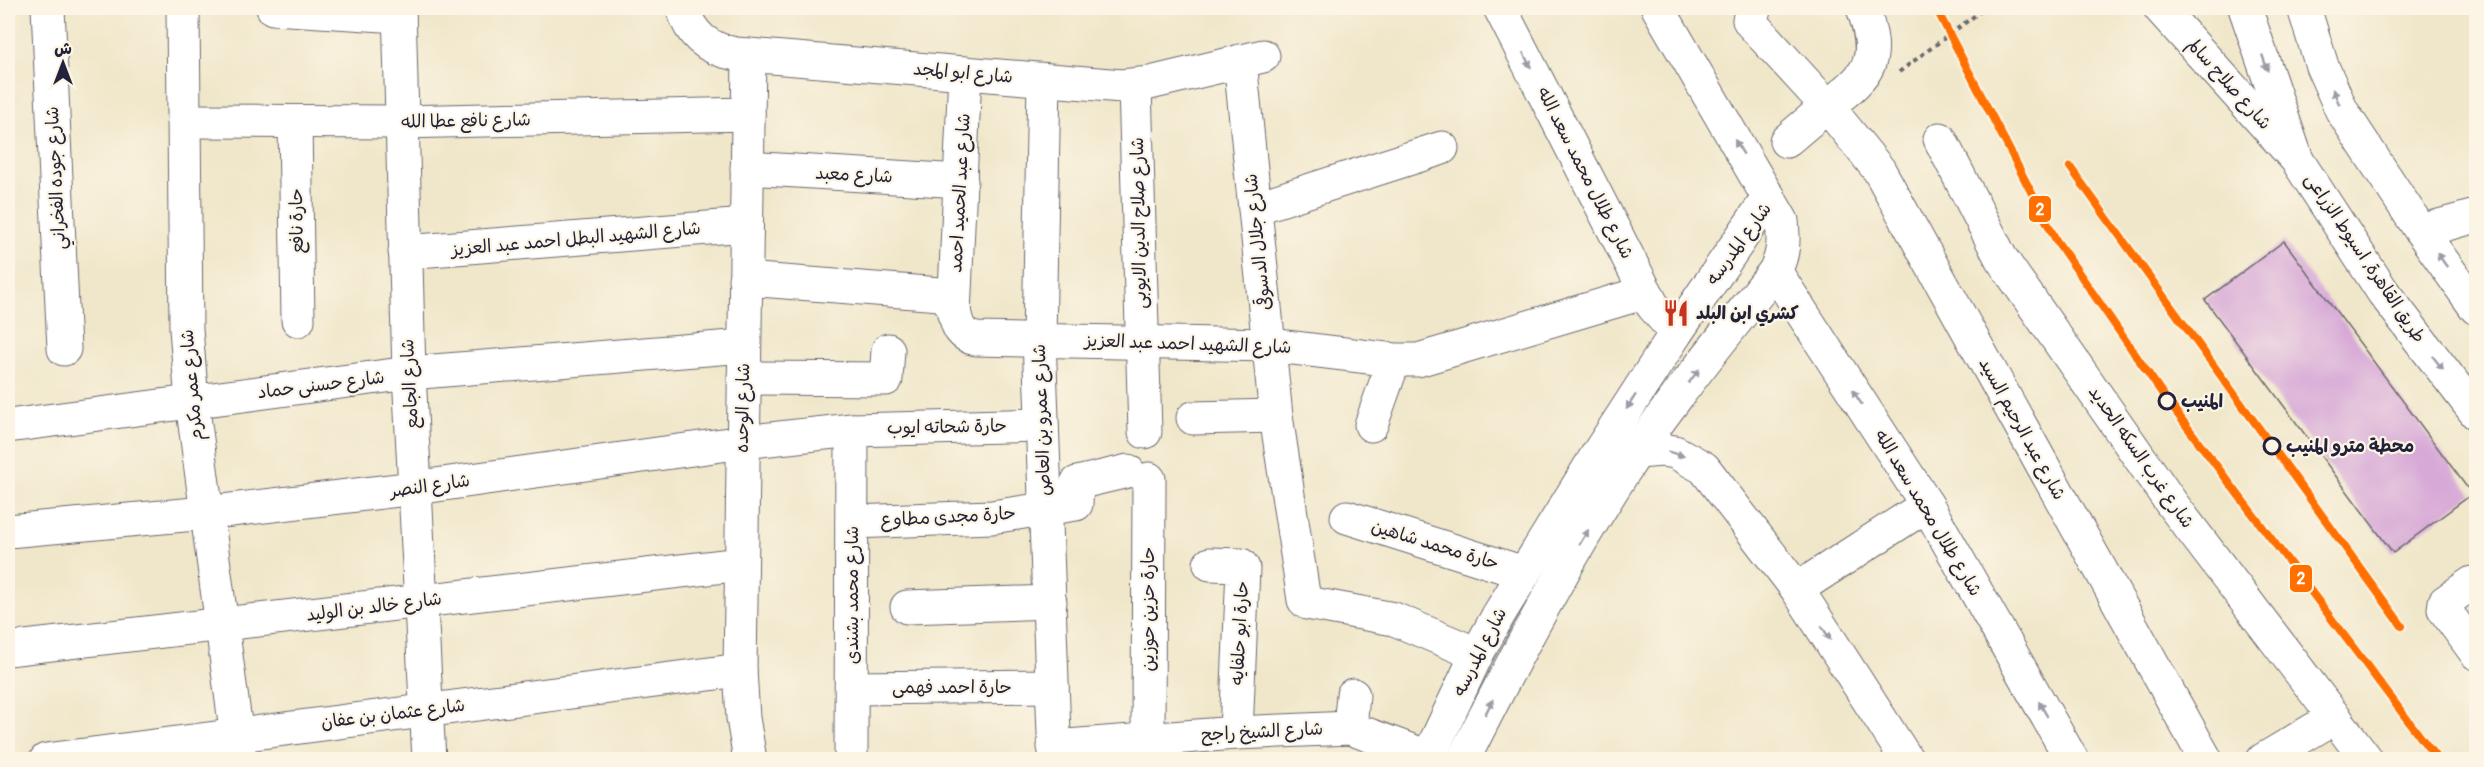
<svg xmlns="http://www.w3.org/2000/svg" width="2484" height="767" font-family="Pangolin,'Playpen Sans Arabic',sans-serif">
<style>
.building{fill:#d7a9d7}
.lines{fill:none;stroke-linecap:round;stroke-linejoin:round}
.minor-casing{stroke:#6a676d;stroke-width:35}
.major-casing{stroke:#6a676d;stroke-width:35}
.highway-casing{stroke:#6a676d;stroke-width:35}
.path{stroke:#6a676d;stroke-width:4;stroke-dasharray:4.5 4.5;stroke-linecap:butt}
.minor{stroke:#fff;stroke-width:33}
.major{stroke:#fff;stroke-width:33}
.highway{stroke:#fff;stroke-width:33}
.metro-1-casing{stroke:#fcf5e5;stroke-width:12}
.metro-1{stroke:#ff7000;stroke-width:8}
.oneway{fill:#9c9ca7}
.stop-dot{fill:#fcf5e5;stroke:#22223b;stroke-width:3}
.labels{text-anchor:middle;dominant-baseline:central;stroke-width:4.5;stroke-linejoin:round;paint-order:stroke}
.street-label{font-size:18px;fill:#22223b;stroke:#fcf5e5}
.poi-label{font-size:18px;font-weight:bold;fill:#22223b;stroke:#fcf5e5;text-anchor:start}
.stop-label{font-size:18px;font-weight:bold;fill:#22223b;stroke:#fcf5e5;text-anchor:start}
.line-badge{stroke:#fcf5e5;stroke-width:2}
.badge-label{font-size:16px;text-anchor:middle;font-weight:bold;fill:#fff}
</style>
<rect width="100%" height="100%" fill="#fcf5e5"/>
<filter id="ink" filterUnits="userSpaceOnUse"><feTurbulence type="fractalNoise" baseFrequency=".0167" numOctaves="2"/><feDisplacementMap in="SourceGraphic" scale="12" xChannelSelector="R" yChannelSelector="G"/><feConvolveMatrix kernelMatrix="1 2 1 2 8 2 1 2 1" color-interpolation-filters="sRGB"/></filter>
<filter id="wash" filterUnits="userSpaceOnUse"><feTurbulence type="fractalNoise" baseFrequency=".008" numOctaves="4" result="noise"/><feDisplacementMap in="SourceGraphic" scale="24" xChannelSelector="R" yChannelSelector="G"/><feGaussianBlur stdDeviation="1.35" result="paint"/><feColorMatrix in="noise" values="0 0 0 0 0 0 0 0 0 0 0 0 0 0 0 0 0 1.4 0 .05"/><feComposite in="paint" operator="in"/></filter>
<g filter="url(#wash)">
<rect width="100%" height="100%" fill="#f0e7ca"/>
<g id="blocks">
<polygon class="building" points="2284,241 2472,494 2393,553 2205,300"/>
</g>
</g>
<g filter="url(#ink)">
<use href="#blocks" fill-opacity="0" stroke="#6a676d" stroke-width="1.5"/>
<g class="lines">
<defs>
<g id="minor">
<polyline points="48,8 64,349"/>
<polyline points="183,8 186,329 192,402 240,760"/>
<polyline points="273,8 399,16"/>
<polyline points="399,8 409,373 429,760"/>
<path d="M683,8C690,35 708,49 736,54L1122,86L1150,83L1263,56"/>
<polyline points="1755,8 1749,20 1751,23 1827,106 1879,170 2206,760"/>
<polyline points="749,55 740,670 743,718 750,760"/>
<polyline points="1240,61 1276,416 1304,600 1307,603 1394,619 1477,654"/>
<polyline points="1044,80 1039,339 1055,760"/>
<polyline points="1135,86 1145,432"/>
<polyline points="184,121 401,122 748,114"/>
<polyline points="295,122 298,320"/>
<polyline points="1940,139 2001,258 2172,504 2367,760"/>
<path d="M1786,141C1800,129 1814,117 1829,105C1871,73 1881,61 1863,8"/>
<polyline points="747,168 961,181"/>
<polyline points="1255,208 1442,148"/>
<polyline points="2421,231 2476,216"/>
<polyline points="405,252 746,225"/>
<polyline points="1775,271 1927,505 2072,760"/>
<path d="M745,279L940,294C964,305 946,332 976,339L1269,345L1394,360H1418L1646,292"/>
<polyline points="954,314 965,73"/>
<polyline points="744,378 886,379 888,350"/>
<polyline points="1193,418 1276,416"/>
<polyline points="1371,425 1394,360"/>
<polyline points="8,426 409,373 744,346"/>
<polyline points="1614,454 1662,450 1675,452 1704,468 1797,589 1907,760"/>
<polyline points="1347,517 1524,573"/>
<polyline points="852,522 992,517 1076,504 1077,483 1128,471"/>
<polyline points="8,531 206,513 415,488 743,442 852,430 1041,425"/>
<polyline points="1210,564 1241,565 1243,568 1236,733"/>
<polyline points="2472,583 2445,602 2444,609 2476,653"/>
<polyline points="1797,589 1927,505"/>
<polyline points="907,607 1050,602"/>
<polyline points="8,649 741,564"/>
<polyline points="852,688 1052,686"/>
<polyline points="1350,728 1353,695"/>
<polyline points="1148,739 1149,479"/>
<polyline points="1054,747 1236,733 1350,728 1428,757"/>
<polyline points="46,760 740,670"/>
<polyline points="851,760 852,430"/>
<polyline points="2263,760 2335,717"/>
</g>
<g id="major">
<polyline points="1500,8 1653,306 1676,333"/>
<polyline points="2245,8 2297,160"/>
<polyline points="1427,760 1477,654 1499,614 1597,455 1676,333 1769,197"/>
<path d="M1463,760C1512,662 1563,566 1622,474C1668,404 1723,338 1775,271C1784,254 1784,240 1782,221L1658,8"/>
</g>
<g id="highway">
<polyline points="2160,8 2297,160 2383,292 2476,413"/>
<polyline points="2304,8 2322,66 2342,111 2421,231 2476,308"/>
</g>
</defs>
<use href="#minor" class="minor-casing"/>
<use href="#major" class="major-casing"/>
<use href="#highway" class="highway-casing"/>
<polyline class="path" points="1899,72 1985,8"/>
<use href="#minor" class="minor"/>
<use href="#major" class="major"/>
<use href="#highway" class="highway"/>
<defs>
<g id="metro-1">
<polyline points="1936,8 2056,240 2164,396 2437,759"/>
<polyline points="2070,167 2402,626"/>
</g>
</defs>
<use href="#metro-1" class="metro-1-casing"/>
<use href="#metro-1" class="metro-1"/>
</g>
<defs><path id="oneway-solid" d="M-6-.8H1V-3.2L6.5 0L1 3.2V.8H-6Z" transform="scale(1.5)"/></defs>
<g class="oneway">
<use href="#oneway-solid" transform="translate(1527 60) rotate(63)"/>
<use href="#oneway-solid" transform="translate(2265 63) rotate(71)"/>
<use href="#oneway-solid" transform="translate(2336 97) rotate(-114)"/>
<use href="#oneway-solid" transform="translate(1739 147) rotate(-121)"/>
<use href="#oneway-solid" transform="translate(2442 260) rotate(-126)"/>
<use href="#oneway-solid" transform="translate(2438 363) rotate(52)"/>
<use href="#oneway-solid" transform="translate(1694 376) rotate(-53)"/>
<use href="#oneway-solid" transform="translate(1857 397) rotate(-123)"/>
<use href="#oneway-solid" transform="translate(1631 402) rotate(123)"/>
<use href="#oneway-solid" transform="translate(1676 454) rotate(17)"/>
<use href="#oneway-solid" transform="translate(1584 537) rotate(-59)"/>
<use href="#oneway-solid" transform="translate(1826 633) rotate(57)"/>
<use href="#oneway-solid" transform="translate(1489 707) rotate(-63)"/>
<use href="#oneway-solid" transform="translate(2043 709) rotate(-120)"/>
</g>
</g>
<defs>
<symbol id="restaurant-bare" viewBox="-9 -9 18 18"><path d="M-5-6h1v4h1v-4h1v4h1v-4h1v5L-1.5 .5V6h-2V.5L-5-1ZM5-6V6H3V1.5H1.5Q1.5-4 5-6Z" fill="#c8321e" stroke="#fcf5e5" stroke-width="2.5" paint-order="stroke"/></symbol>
</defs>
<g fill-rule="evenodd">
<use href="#restaurant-bare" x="1657" y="294" width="38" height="38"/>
</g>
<g class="stop-dot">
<circle cx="2167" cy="401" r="8"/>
<circle cx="2272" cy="446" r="8"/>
</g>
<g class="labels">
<g class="street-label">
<text transform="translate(963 73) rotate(5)">شارع ابو المجد</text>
<text transform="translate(2229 84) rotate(48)">شارع صلاح سالم</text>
<text transform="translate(466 121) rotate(-1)">شارع نافع عطا الله</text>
<text transform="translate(1585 173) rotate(63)">شارع طلال محمد سعد الله</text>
<text transform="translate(854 175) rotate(3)">شارع معبد</text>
<text transform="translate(56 178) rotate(-93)">شارع جوده الفخراني</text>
<text transform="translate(960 193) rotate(-87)">شارع عبد الحميد احمد</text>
<text transform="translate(297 221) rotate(-91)">حارة نافع</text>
<text transform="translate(1139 223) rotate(-91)">شارع صلاح الدين الايوبى</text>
<text transform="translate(576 239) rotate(-5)">شارع الشهيد البطل احمد عبد العزيز</text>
<text transform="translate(1258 242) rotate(-96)">شارع جلال الدسوقى</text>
<text transform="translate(1739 244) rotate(-54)">شارع المدرسه</text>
<text transform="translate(2365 258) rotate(56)">طريق القاهرة, اسيوط الزراعى</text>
<text transform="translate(1188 344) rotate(2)">شارع الشهيد احمد عبد العزيز</text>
<text transform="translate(410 384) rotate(-93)">شارع الجامع</text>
<text transform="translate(192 385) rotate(-95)">شارع عمر مكرم</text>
<text transform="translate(321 385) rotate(-7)">شارع حسنى حماد</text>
<text transform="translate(743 408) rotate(-89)">شارع الوحده</text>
<text transform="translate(1042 420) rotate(-92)">شارع عمرو بن العاص</text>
<text transform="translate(947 427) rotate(-1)">حارة شحاته ايوب</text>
<text transform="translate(2022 429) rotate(61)">شارع عبد الرحيم السيد</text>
<text transform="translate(2141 457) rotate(55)">شارع غرب السكه الحديد</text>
<text transform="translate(430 486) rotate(-8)">شارع النصر</text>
<text transform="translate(1928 513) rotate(59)">شارع طلال محمد سعد الله</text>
<text transform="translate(948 517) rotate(-3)">حارة مجدى مطاوع</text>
<text transform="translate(1435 545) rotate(17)">حارة محمد شاهين</text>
<text transform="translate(852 595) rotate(-90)">شارع محمد بشندى</text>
<text transform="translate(374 607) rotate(-7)">شارع خالد بن الوليد</text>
<text transform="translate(1148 609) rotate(-90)">حارة حزين حوزين</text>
<text transform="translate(1240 633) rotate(-87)">حارة ابو حلفايه</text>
<text transform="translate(1480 652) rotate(-63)">شارع المدرسه</text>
<text x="952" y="687">حارة احمد فهمى</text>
<text transform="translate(393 714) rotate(-7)">شارع عثمان بن عفان</text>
<text transform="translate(1262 732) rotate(-3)">شارع الشيخ راجح</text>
</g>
<g class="poi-label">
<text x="1696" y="313">كشري ابن البلد</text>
</g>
<g class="stop-label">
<text x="2181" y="401">المنيب</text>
<text x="2286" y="446">محطة مترو المنيب</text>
</g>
</g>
<g class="line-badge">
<rect x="2028" y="195" width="24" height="28" rx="6" fill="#ff7000"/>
<rect x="2289" y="564" width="24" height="29" rx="6" fill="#ff7000"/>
</g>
<g class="badge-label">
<text x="2040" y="215">2</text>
<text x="2301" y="584">2</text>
</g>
<rect width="2484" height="767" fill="none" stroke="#fcf5e5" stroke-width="30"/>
<g transform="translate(63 63)" stroke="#fcf5e5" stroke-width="4.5" paint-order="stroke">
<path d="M0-4.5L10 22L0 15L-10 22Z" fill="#22223b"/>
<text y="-9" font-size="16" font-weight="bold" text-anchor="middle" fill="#22223b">ش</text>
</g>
</svg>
